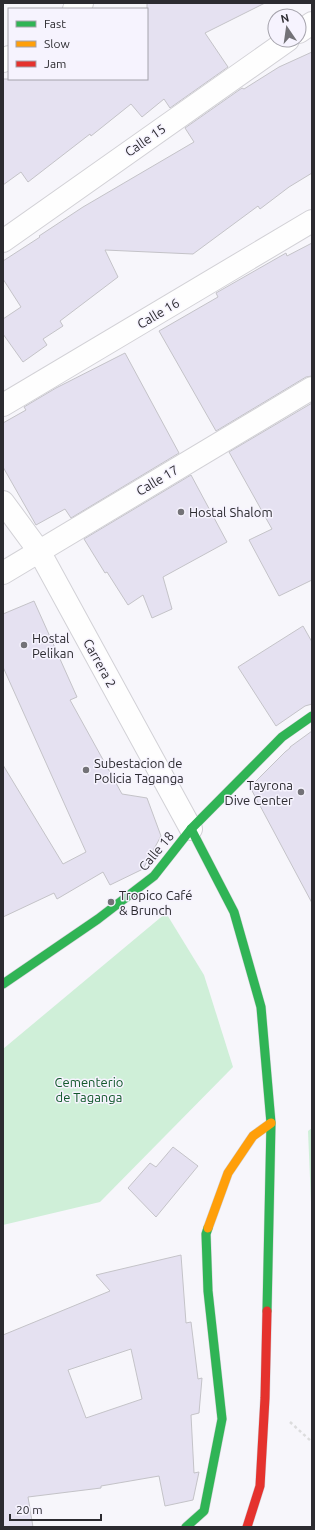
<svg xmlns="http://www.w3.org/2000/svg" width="315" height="1530" font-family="Ubuntu,sans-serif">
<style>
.green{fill:#cfefd8}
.building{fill:#e5e1f1;stroke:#c4c3c8;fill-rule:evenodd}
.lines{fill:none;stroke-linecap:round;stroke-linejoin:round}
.street-casing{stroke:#d2d1d6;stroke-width:24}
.fast-casing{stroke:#d2d1d6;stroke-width:10}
.slow-casing{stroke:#d2d1d6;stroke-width:10}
.jam-casing{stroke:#d2d1d6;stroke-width:10}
.path{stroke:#dcdcdd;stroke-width:2.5;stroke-dasharray:3 3;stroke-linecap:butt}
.street{stroke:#fefefe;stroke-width:22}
.fast{stroke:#30b455;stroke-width:9}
.slow{stroke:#ff9f0a;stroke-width:9}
.jam{stroke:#e5322d;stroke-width:9}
.poi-dot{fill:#737277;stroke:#f6f3fe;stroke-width:1.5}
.labels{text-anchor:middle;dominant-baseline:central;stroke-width:3;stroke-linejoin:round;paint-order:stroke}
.street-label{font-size:13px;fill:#2c2b30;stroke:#f6f3fe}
.poi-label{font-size:13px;fill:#2c2b30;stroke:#f6f3fe;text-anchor:start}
.park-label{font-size:13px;fill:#11582b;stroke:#f6f3fe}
</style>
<rect width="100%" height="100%" fill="#f7f6fb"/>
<g class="green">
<polygon points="166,913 204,975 233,1067 100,1202 3,1225 3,1049"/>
<polygon points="312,1128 312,1226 308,1131"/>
</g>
<g class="building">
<polygon points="147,3 265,3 205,33 228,67 170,108 164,99 142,117 131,104 91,136 90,134 28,182 21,172 3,185 3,79 147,79"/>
<polygon points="312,52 312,173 289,187 260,209 258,206 193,254 105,250 118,277 60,321 63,326 43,339 47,345 23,362 3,334 3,319 21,307 3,279 3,261 40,237 39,236 83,207 194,142 185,128 242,88 244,89 279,67"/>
<polygon points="312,243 312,376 306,377 216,431 159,331 218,297 216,293 286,253 287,256"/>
<polygon points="125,353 179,453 71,518 65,509 36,525 3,467 3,423 26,410 24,407 56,388"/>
<polygon points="312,403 312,580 279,596 249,540 272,529 229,452"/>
<polygon points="191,475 227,542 163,577 172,609 152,618 143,595 128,605 107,572 105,573 84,539"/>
<polygon points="34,601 77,697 70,700 122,794 147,798 161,836 143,869 110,885 103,872 57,899 54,893 3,917 3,765 63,864 86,852 3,667 3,614"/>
<polygon points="303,626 312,642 312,704 305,706 276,726 238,667"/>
<polygon points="312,731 312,903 250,787 285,752 290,748 290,747"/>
<polygon points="173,1147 198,1166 156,1217 128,1188 150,1163 156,1167"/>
<path d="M181,1255L186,1323L191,1322L198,1379L202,1378L199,1413L191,1415L194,1473L199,1472L193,1500L165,1506L159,1476L101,1486V1488L28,1497L33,1527H3V1335L110,1291L96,1275ZM131,1349L142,1399L86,1418L68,1370Z"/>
</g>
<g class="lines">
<defs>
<g id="street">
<polyline points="74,9 82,3"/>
<polyline points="299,32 312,23"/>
<polyline points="3,61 9,57"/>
<polyline points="3,241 288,40"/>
<polyline points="3,405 312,221"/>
<polyline points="3,502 39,551 191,829"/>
<polyline points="3,573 312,388"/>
</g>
<g id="fast">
<polyline points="191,829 234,912 261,1007 271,1123 267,1311"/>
<polyline points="3,984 98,919 154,876 191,829 282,737 312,716"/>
<polyline points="186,1527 204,1511 222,1419 208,1291 206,1234 208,1228"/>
</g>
<polyline id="slow" points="208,1228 228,1173 253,1136 271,1123"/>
<polyline id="jam" points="247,1527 260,1486 265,1398 267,1311"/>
</defs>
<use href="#street" class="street-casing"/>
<use href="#fast" class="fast-casing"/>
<use href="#slow" class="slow-casing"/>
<use href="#jam" class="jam-casing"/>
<polyline class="path" points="290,1422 312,1442"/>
<use href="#street" class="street"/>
<use href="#fast" class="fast"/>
<use href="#slow" class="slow"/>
<use href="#jam" class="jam"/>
</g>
<g class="poi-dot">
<circle cx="181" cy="512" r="4"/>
<circle cx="24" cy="645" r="4"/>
<circle cx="86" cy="770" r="4"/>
<circle cx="301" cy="792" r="4"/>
<circle cx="111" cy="902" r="4"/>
</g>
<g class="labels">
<g class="street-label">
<text transform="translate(145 140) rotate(-35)">Calle 15</text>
<text transform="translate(158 313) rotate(-31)">Calle 16</text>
<text transform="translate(157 480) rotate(-31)">Calle 17</text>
<text transform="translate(100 663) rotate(61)">Carrera 2</text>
<text transform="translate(156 851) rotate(-50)">Calle 18</text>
</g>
<g class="poi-label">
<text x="189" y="512">Hostal Shalom</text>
<text x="32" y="638">Hostal<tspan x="32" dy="15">Pelikan</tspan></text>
<text x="94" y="763">Subestacion de<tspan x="94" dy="15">Policia Taganga</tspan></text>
<text x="293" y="785" text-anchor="end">Tayrona<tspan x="293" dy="15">Dive Center</tspan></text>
<text x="119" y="895">Tropico Café<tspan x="119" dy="15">&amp; Brunch</tspan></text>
</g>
<g class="park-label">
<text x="89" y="1082">Cementerio<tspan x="89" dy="15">de Taganga</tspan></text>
</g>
</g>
<rect width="315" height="1530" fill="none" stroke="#2c2b30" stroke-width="8"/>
<rect x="8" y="8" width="140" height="72" fill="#f6f3fe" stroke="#a5a3ac"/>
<rect x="16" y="21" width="20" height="6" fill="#30b455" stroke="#a5a3ac"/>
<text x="44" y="28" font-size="12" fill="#2c2b30">Fast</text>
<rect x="16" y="41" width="20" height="6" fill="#ff9f0a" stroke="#a5a3ac"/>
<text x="44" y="48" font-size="12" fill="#2c2b30">Slow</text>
<rect x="16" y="61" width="20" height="6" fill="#e5322d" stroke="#a5a3ac"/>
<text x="44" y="68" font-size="12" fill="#2c2b30">Jam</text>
<g transform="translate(287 28) rotate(347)"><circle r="19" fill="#f6f3fe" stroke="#a5a3ac"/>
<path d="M0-3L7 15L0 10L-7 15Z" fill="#737277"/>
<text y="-6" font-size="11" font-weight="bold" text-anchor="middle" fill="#2c2b30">N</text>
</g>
<path d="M10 1514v6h91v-6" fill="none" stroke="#2c2b30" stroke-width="2"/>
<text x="16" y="1514" font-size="12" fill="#2c2b30" stroke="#f6f3fe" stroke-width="3" paint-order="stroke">20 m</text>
</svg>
